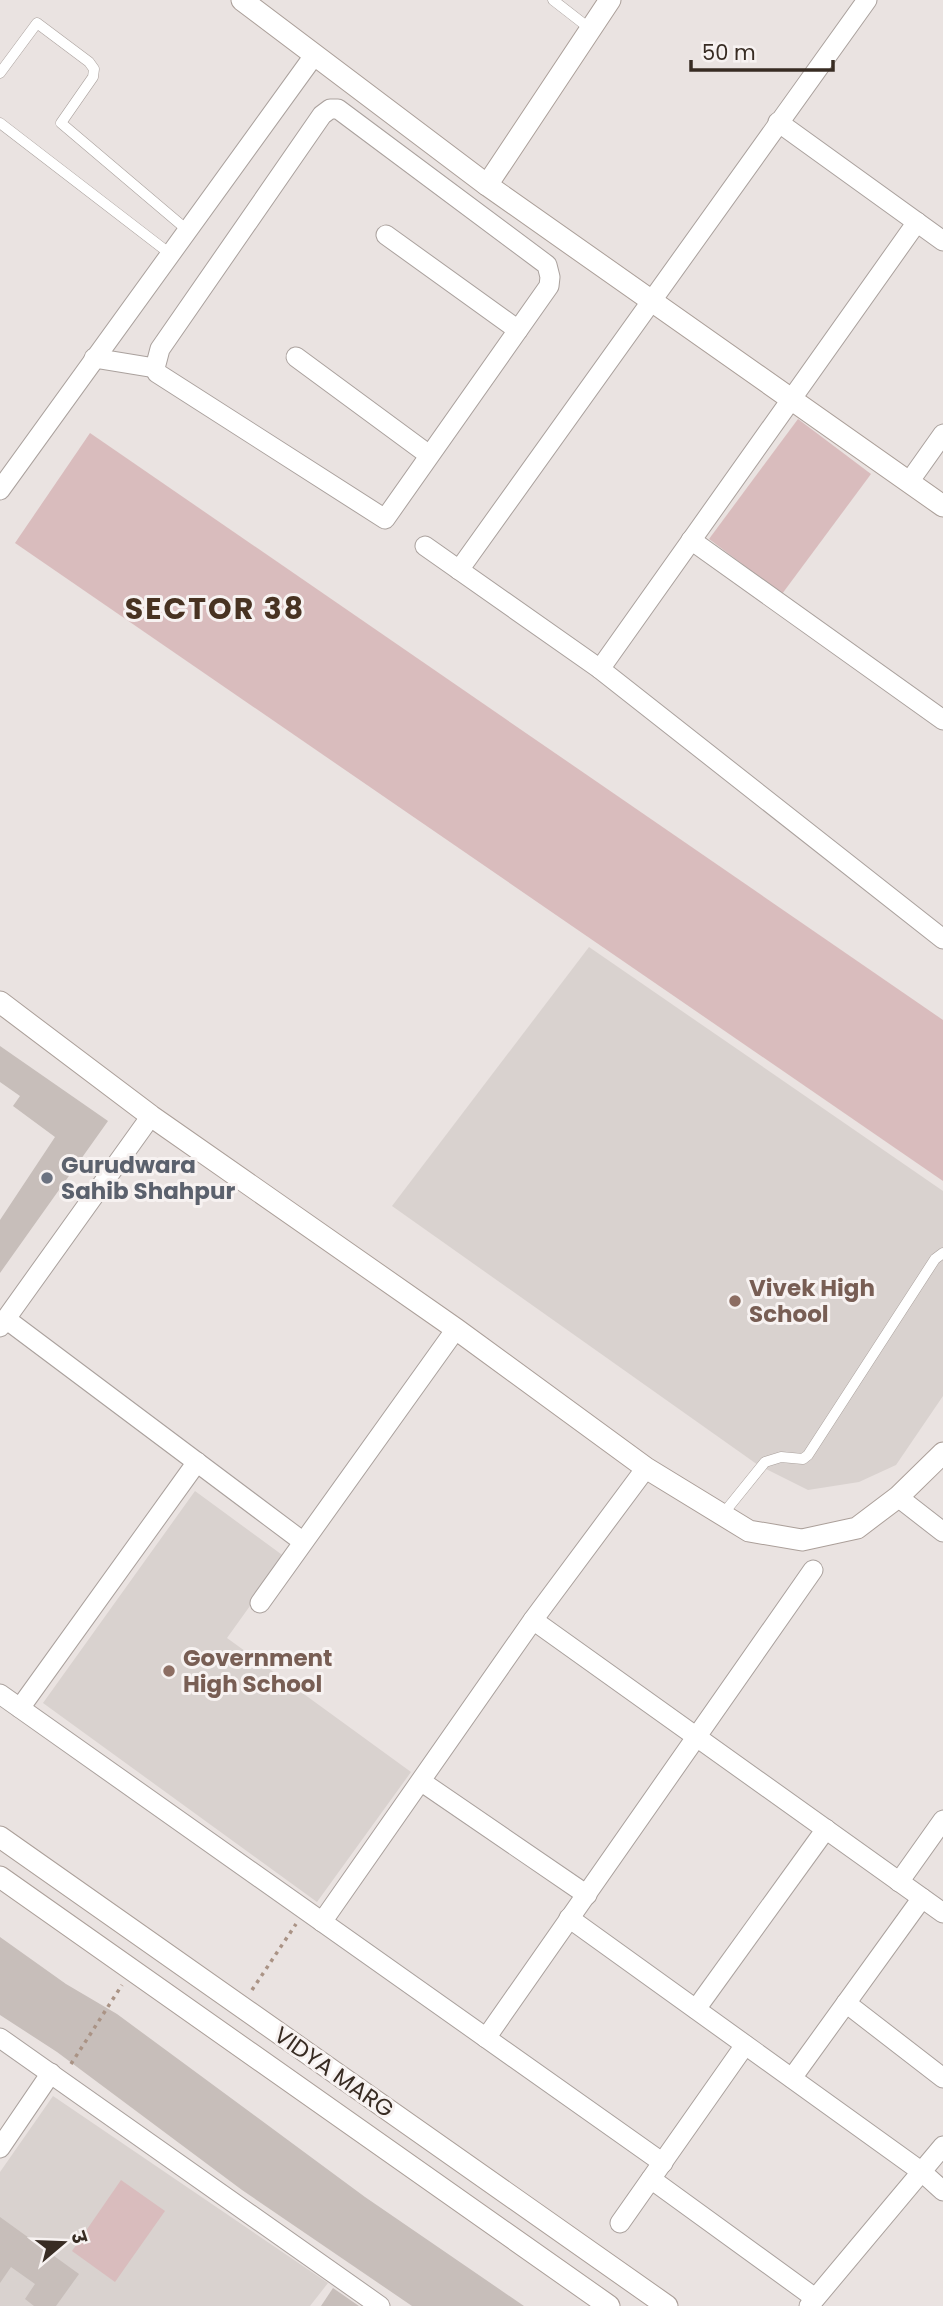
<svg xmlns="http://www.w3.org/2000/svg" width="943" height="2306" font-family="Poppins,'Noto Sans Devanagari',sans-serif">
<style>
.built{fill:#d9d2cf}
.green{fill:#d9bcbd}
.building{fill:#c7beba}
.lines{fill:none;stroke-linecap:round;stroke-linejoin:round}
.lane-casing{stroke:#aaa19d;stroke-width:11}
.street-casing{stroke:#aaa19d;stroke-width:21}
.secondary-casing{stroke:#ab9f99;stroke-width:23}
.path{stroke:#aa9385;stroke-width:3.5;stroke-dasharray:3.5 5;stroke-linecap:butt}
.lane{stroke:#fff;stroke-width:10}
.street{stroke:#fff;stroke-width:19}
.secondary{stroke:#fff;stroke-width:21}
.worship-dot{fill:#6b7280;stroke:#f7f2f1;stroke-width:2.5}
.education-dot{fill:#8d6e63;stroke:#f7f2f1;stroke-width:2.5}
.labels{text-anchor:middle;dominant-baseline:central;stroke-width:6;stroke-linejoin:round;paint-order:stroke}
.worship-label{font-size:23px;font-weight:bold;fill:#5b616d;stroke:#f7f2f1;text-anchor:start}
.education-label{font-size:23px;font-weight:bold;fill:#785e54;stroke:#f7f2f1;text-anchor:start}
.street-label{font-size:23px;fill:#382c23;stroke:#f7f2f1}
.district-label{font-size:30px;font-weight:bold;letter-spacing:2px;fill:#483322;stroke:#f7f2f1}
</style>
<rect width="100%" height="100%" fill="#eae3e1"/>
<g class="built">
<polygon points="589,947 943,1191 943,1396 896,1465 859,1482 808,1490 758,1465 392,1206"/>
<polygon points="195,1491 285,1557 227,1638 411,1772 317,1902 43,1703"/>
<polygon points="53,2096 328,2283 310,2306 0,2306 0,2172"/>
</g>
<g class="green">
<polygon points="798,419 871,474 782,594 709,539"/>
<polygon points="90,433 943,1020 943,1181 15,543"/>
<polygon points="121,2180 165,2211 115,2282 72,2251"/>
</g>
<g class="building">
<polygon points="0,1046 108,1121 0,1273 0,1220 55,1137 13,1106 20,1096 0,1082"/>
<polygon points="0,1937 66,1984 117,2014 365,2197 524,2306 412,2306 242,2190 57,2052 0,2015"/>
<polygon points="0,2217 79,2274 56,2306 34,2306 25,2299 35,2284 11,2267 0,2283"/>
<polygon points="333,2288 359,2306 321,2306"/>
</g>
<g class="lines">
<defs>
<g id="lane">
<polyline points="553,0 589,28"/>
<polyline points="0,73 37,23 89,62 94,69 93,77 61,123 186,229"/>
<polyline points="0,123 169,253"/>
<polyline points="723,1514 765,1462 781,1457 803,1459 808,1455 935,1259 943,1253"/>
</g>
<g id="street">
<polygon points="330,109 338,109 547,265 550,277 549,286 385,519 157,373 155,368 160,349 322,115"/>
<polyline points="778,122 943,241"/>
<polyline points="386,235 518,330"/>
<polyline points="296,357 429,455"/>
<polyline points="94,358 155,368"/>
<polyline points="909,482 943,434"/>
<polyline points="0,490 313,57"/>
<polyline points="691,540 943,720"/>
<polyline points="425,546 600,669 943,939"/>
<polyline points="459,570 867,0"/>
<polyline points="600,669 917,222"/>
<polyline points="6,1319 302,1541"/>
<polyline points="0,1327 151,1116"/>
<polyline points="898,1497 943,1532"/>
<polyline points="260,1603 456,1329"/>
<polyline points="533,1620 943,1913"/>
<polyline points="0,1694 663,2163"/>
<polyline points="20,1708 197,1462"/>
<polyline points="422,1782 587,1895"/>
<polyline points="899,1882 943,1820"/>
<polyline points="569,1918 922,2172 943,2191"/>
<polyline points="322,1922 533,1620 646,1468"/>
<polyline points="846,2003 943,2078"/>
<polyline points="696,2009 826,1829"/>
<polyline points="0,2038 380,2306"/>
<polyline points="486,2038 813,1570"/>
<polyline points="792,2078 922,1898"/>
<polyline points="0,2148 51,2073"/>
<polyline points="651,2179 815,2298"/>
<polyline points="620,2223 745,2045"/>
<polyline points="809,2306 943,2146"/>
</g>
<g id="secondary">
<polyline points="242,0 487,185 943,506"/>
<polyline points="487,185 610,0"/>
<polyline points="0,1002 151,1116 456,1329 646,1468 749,1531 802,1540 857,1528 898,1497 943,1453"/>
<polyline points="0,1837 667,2306"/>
<polyline points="0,1877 609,2306"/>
</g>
</defs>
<use href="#lane" class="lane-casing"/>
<use href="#street" class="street-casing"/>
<use href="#secondary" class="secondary-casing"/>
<g class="path">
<polyline points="252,1990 296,1924"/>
<polyline points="71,2064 122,1985"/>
</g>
<use href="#lane" class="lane"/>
<use href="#street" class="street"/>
<use href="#secondary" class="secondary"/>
</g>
<circle class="worship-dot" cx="47" cy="1178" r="7"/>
<g class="education-dot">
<circle cx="735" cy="1301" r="7"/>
<circle cx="169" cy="1671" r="7"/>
</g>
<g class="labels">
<g class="worship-label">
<text x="61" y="1165">Gurudwara<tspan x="61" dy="26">Sahib Shahpur</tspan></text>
</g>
<g class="education-label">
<text x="749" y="1288">Vivek High<tspan x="749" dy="26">School</tspan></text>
<text x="183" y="1658">Government<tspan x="183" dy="26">High School</tspan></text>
</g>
<g class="street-label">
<text transform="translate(334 2072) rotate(35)">VIDYA MARG</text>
</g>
<g class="district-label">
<text x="215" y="608">SECTOR 38</text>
</g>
</g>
<g transform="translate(63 2243) rotate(71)" stroke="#f7f2f1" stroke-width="5" paint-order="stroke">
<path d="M0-5L12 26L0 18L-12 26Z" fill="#382c23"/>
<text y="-10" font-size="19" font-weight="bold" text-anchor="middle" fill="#382c23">उ</text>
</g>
<path d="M691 60v10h142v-10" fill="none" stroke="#382c23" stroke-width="3.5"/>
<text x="702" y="60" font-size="21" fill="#382c23" stroke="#f7f2f1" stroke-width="5" paint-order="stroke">50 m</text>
</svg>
